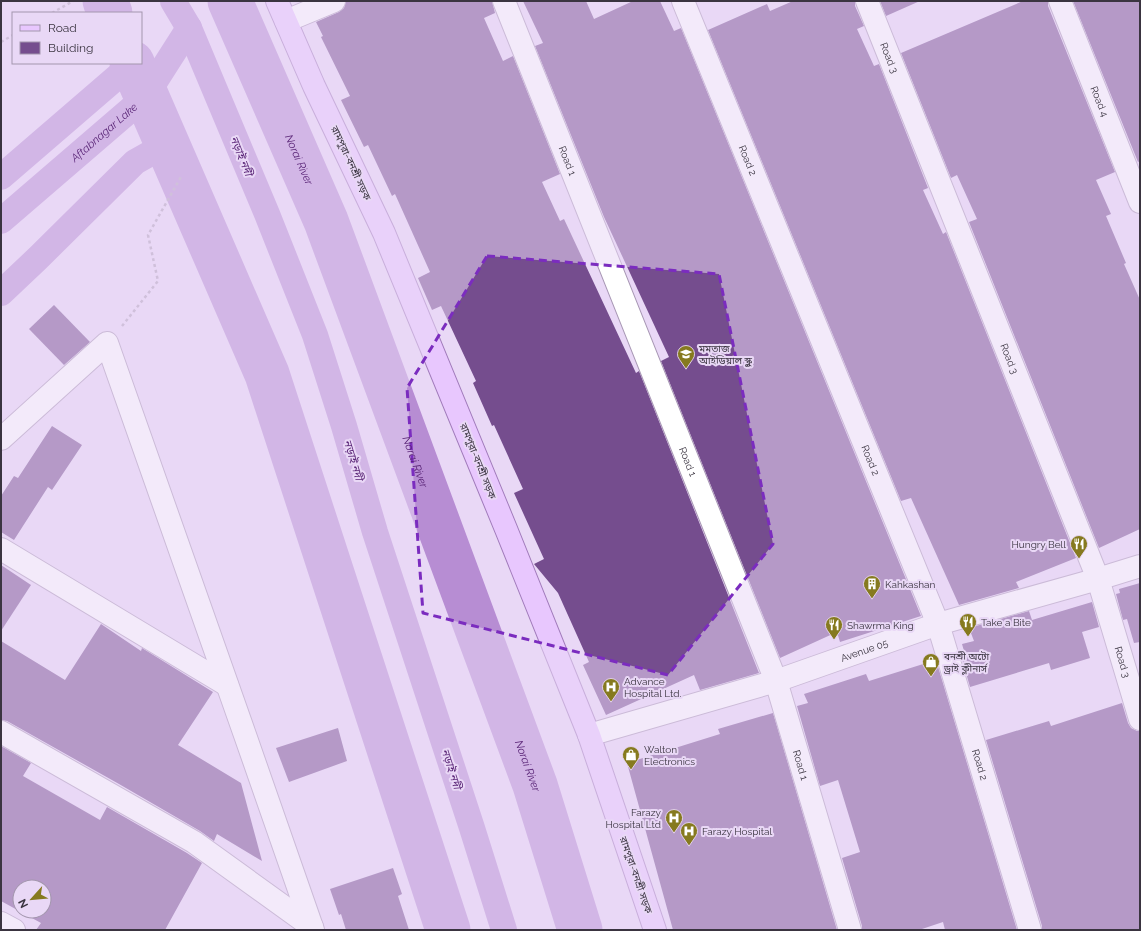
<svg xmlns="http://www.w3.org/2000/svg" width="1141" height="931" font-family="Raleway,'Noto Sans Bengali',sans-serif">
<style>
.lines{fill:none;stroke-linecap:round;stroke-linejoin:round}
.canal{stroke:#b78dd3;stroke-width:26}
.river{stroke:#b78dd3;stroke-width:45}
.building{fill:#754d8e;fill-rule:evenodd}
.minor-casing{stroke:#a897b4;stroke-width:24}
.major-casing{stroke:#a17bbb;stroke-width:24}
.path{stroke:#b1a3bb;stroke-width:2.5;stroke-dasharray:3 3;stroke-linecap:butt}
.minor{stroke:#fff;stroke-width:22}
.major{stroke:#e8c7fe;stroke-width:22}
.marked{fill:none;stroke:#7b2cbf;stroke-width:3;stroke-dasharray:8 5;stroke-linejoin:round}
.labels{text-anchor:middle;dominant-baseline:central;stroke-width:4;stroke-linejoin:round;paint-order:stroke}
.street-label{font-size:10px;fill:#3a3440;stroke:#e9d8f6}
.poi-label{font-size:10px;fill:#3a3440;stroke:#e9d8f6;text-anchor:start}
.water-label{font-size:11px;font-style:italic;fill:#592476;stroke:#e9d8f6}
</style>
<rect width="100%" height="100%" fill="#e9d8f6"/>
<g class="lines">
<g class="canal">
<polyline points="173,1 189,28 267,214 315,335 344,426 375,532 472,828 504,930"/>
<polyline points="1,177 132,64 167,144 135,162 38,258 1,293"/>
<path id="s1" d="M1,221L145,97L189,28"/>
</g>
<g class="river">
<polyline points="105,1 110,13"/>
<path id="s2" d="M230,1L326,221L535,785L580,930"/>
<polyline points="132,63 267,374 448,930"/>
</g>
</g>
<g class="building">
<polygon points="346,1 492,1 495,13 484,18 503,61 513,56 560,174 542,182 560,221 564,219 636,373 639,371 759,673 700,690 694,675 606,715 583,665 589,662 558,593 534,564 544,559 514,493 523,489 494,425 492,426 473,383 476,381 441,306 432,310 418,278 430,272 395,194 392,196 368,145 364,147 341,100 350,96 321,37 323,36 316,22 339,12 344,8"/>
<polygon points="523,1 586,1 594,19 633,1 660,1 674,31 681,28 921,616 840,642 837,632 780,658 661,361 669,357 604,217 535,46 543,43"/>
<polygon points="793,1 855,1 855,6 864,26 857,29 874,66 879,64 928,188 923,190 943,234 946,232 1076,558 1016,582 1019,588 959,605 911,498 901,501 708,30 767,4 770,11"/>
<polygon points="880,1 920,1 886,16"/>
<polygon points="1023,1 1048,1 1048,6 1115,172 1096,180 1111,214 1106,216 1126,263 1124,264 1140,300 1140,529 1099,548 969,222 977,219 957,175 951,178 901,53"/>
<polygon points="1073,1 1140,1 1140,161 1138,162"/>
<polygon points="54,305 90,342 64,365 29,329"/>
<polygon points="52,426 82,445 52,490 48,487 14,540 1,532 1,496 14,476 18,478"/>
<polygon points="1,565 31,585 1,631"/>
<polygon points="1140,583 1140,642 1134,643 1127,619 1123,620 1116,594 1120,593 1119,589"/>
<polygon points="1092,602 1099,627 1082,632 1090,658 1051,670 1049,663 970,687 960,652 964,651 962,644 974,641 969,628 1029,611 1032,620"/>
<polygon points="101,624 141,651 142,648 213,692 178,745 241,783 262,861 217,834 214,841 200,831 119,784 7,721 1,720 1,641 65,680"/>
<polygon points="936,660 1017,930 945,930 943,922 919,930 862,930 862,926 842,858 860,852 838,780 820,786 797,706 808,703 804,694 866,674 869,681"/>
<polygon points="1122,703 1128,723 1131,728 1137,731 1140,731 1140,930 1042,930 1042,926 986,740 1049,721 1051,726"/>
<polygon points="773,713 837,930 673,930 627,763 720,734 718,729"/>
<polygon points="338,728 347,761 289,782 276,748"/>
<path d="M1,746L31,763L23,776L100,820L107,807L187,853L202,863L165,930H36L41,923L1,901ZM20,887H44V911H20Z"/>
<polygon points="393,868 402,894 398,896 409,930 346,930 341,914 339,915 330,889"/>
</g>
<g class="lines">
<defs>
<g id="minor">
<path id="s3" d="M504,1L776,681L850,930"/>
<path id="s4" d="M683,1L938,624L1030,930"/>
<path id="s5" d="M867,1L1098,579L1140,719"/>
<path id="s6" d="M1060,1L1140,202"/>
<polyline points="286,21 334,1"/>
<polyline points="1,439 107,343 245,735 313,930"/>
<polyline points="1,549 227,685"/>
<polyline points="1,732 194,842 312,927"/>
<path id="s7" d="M589,735L776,681L938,624L1098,579L1140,566"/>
<polyline points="1,923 14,930"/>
</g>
<polyline id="major" points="277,1 314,86 384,233 506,529 589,735 655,930"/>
</defs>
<use href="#minor" class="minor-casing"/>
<use href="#major" class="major-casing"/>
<g class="path">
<polyline points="52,13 73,1"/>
<polyline points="1,42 13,35"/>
<polyline points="122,326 158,281 148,235 182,175"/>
</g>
<use href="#minor" class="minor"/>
<use href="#major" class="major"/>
</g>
<path d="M0 0H1141V931H0ZM487,256L719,274L773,544L668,675L423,613L407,388Z" fill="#e9d8f6" fill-opacity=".55" fill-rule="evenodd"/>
<path class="marked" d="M487,256L719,274L773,544L668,675L423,613L407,388Z"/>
<defs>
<symbol id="school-pin" viewBox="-11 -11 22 30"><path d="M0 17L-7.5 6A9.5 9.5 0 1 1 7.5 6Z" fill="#867a1f" stroke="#e9d8f6"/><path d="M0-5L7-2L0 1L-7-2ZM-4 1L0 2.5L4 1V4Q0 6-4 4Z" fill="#fff"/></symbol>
<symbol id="restaurant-pin" viewBox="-11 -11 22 30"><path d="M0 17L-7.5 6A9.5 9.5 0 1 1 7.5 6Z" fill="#867a1f" stroke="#e9d8f6"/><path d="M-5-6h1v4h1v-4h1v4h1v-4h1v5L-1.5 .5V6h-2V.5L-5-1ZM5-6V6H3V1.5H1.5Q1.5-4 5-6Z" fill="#fff"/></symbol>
<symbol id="building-pin" viewBox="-11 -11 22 30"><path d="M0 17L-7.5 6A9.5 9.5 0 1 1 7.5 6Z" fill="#867a1f" stroke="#e9d8f6"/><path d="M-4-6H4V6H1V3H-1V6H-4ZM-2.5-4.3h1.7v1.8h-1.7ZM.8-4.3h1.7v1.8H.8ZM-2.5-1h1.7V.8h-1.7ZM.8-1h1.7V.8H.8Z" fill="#fff"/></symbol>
<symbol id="shop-pin" viewBox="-11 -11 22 30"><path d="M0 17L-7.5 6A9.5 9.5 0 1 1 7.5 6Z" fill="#867a1f" stroke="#e9d8f6"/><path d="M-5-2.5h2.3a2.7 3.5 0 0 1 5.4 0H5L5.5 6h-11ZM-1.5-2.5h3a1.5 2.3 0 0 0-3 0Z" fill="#fff"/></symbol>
<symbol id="hospital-pin" viewBox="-11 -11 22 30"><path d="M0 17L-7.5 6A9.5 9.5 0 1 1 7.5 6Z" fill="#867a1f" stroke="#e9d8f6"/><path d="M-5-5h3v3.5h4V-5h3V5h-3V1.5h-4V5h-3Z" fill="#fff"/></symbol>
</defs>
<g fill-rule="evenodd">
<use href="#school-pin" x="676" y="344" width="20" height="27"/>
<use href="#restaurant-pin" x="1069" y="534" width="20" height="27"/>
<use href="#building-pin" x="862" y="574" width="20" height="27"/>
<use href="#restaurant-pin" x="958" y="612" width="20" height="27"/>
<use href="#restaurant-pin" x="824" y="615" width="20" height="27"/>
<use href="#shop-pin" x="921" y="652" width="20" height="27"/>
<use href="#hospital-pin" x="601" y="677" width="20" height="27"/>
<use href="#shop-pin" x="621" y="745" width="20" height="27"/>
<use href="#hospital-pin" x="664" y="808" width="20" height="27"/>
<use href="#hospital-pin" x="679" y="821" width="20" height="27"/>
</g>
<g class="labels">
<g class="street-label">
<text stroke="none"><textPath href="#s5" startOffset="61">Road 3</textPath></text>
<text stroke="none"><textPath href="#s6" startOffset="108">Road 4</textPath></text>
<text stroke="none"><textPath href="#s3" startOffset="172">Road 1</textPath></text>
<text stroke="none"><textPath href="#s4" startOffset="172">Road 2</textPath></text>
<text transform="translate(351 163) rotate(65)">রামপুরা-বনশ্রী সড়ক</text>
<text stroke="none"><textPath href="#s5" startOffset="385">Road 3</textPath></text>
<text stroke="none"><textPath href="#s4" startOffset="496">Road 2</textPath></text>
<text transform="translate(478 461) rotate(68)">রামপুরা-বনশ্রী সড়ক</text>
<text stroke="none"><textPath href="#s3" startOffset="496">Road 1</textPath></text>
<text stroke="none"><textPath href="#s7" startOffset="288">Avenue 05</textPath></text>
<text stroke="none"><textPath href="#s5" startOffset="709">Road 3</textPath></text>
<text stroke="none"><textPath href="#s3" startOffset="820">Road 1</textPath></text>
<text stroke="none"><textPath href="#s4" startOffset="820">Road 2</textPath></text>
<text transform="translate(636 875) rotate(71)">রামপুরা-বনশ্রী সড়ক</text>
</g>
<g class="poi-label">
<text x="699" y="348">মমতাজ<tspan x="699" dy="12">আইডিয়াল স্কুল</tspan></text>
<text x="1066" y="544" text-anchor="end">Hungry Bell</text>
<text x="885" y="584">Kahkashan</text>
<text x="981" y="622">Take a Bite</text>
<text x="847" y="625">Shawrma King</text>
<text x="944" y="656">বনশ্রী অটো<tspan x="944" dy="12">ড্রাই ক্লীনার্স</tspan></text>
<text x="624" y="681">Advance<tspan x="624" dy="12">Hospital Ltd.</tspan></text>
<text x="644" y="749">Walton<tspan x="644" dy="12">Electronics</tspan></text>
<text x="661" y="812" text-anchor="end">Farazy<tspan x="661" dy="12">Hospital Ltd</tspan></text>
<text x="702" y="831">Farazy Hospital</text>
</g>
<g class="water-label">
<text stroke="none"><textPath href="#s1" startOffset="136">Aftabnagar Lake</textPath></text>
<text transform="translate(241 156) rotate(68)">নড়াই নদী</text>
<text stroke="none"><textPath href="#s2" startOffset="173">Norai River</textPath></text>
<text transform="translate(353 460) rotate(73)">নড়াই নদী</text>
<text stroke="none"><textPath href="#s2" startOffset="497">Norai River</textPath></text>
<text stroke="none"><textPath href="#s2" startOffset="821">Norai River</textPath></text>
<text transform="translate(451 769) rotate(72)">নড়াই নদী</text>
</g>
</g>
<rect width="1141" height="931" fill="none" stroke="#3a3440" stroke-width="4"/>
<rect x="12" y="12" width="130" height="52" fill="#e9d8f6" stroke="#a396ad"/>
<rect x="20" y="25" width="20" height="6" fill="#e8c7fe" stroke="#a396ad"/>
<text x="48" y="32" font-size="12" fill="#3a3440">Road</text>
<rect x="20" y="42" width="20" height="12" fill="#754d8e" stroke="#a396ad"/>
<text x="48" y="52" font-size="12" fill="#3a3440">Building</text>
<g transform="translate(32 899) rotate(243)"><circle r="19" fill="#e9d8f6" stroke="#a396ad"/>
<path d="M0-3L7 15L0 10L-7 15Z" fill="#867a1f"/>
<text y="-6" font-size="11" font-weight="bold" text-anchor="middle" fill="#3a3440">N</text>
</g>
</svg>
